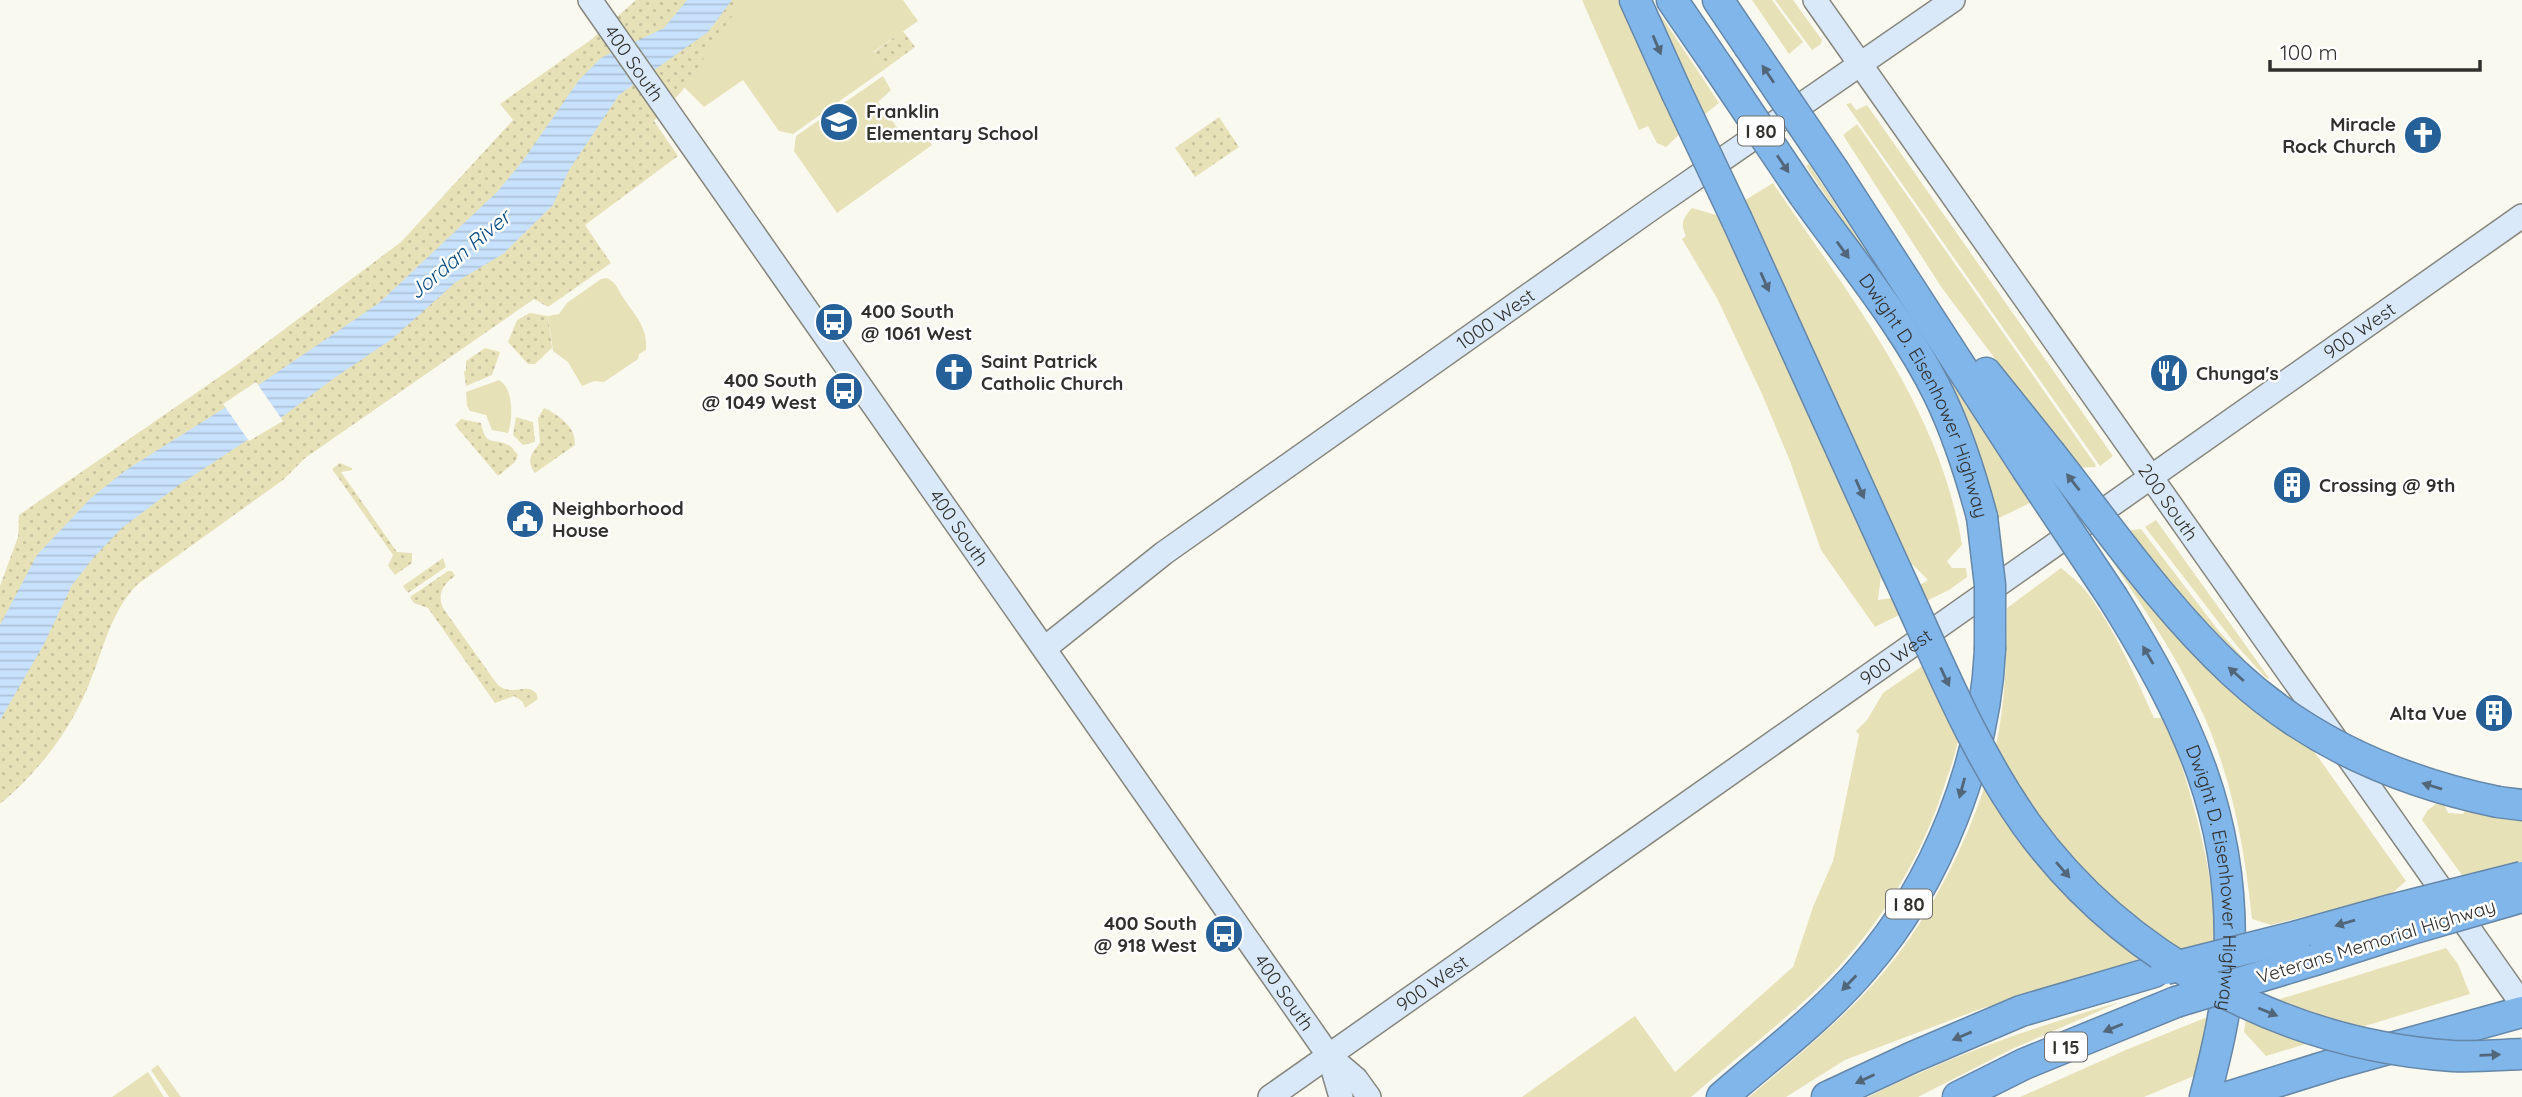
<svg xmlns="http://www.w3.org/2000/svg" width="2522" height="1097" font-family="Quicksand,sans-serif">
<style>
.grass{fill:#e7e1b8}
.park{fill:url(#park-dots)}
.water{fill:url(#water-rules)}
.pier{fill:#faf9f0}
.lines{fill:none;stroke-linecap:round;stroke-linejoin:round}
.secondary-casing{stroke:#87867d;stroke-width:26}
.highway-casing{stroke:#6587a8;stroke-width:33}
.secondary{stroke:#d9e9f9;stroke-width:23}
.highway{stroke:#81b6eb;stroke-width:30}
.highway-bridge-casing{stroke:#6587a8;stroke-width:33;stroke-linecap:butt}
.highway-bridge{stroke:#81b6eb;stroke-width:30}
.oneway{fill:#516679}
.labels{text-anchor:middle;dominant-baseline:central;stroke-width:5;stroke-linejoin:round;paint-order:stroke}
.shield{fill:#fff;stroke:#6f6e6c;stroke-width:2}
.shield-label{font-size:18px;font-weight:bold;fill:#31302d}
.street-label{font-size:19px;fill:#31302d;stroke:#fff}
.poi-label{font-size:19px;font-weight:bold;fill:#31302d;stroke:#fff;text-anchor:start}
.water-label{font-size:21px;font-style:italic;fill:#094c82;stroke:#fff}
</style>
<defs>
<pattern id="park-dots" width="8" height="8" patternUnits="userSpaceOnUse" patternTransform="scale(1.75)"><rect width="8" height="8" fill="#e7e1b8"/><path d="M2 2h.1M6 6h.1" fill="none" stroke="#c7c19e" stroke-width="1.8" stroke-linecap="round"/></pattern>
<pattern id="water-rules" width="6" height="5" patternUnits="userSpaceOnUse" patternTransform="scale(1.75)"><rect width="6" height="5" fill="#c8e2fe"/><path d="M0 2.5h6" fill="none" stroke="#acc2da"/></pattern>
</defs>
<rect width="100%" height="100%" fill="#faf9f0"/>
<g class="grass">
<polygon points="740,0 903,0 918,21 873,52 885,69 793,134 779,131 743,80 704,107 683,86"/>
<polygon points="1582,0 1624,0 1684,130 1666,147 1657,143 1648,126 1639,130"/>
<polygon points="1648,0 1664,20 1719,103 1700,118"/>
<polygon points="1752,0 1772,0 1803,42 1789,54"/>
<polygon points="1775,0 1793,0 1822,40 1821,44 1812,50"/>
<polygon points="883,76 891,90 878,102 908,142 921,134 924,134 932,145 837,213 794,151 796,136"/>
<polygon points="1851,103 1856,110 1867,105 2113,456 2100,466 1846,104"/>
<polygon points="1857,124 2095,464 2096,467 2077,468 1942,288 1843,135"/>
<polygon points="1809,164 2030,503 1995,520 1912,325 1806,166"/>
<path d="M1773,183C1849,296 1940,407 1962,545L1947,561L1952,568H1966L1967,577L1949,590L1922,603L1915,588L1928,580L1904,556L1739,204Z"/>
<path d="M1692,208L1723,217L1882,568L1878,600L1898,597L1905,612L1875,627L1821,550L1790,461L1762,394L1717,298L1682,239L1686,236C1680,224 1683,218 1692,208Z"/>
<path d="M606,278C616,281 618,290 624,299C635,315 648,328 646,350L639,354L638,359L604,382L594,381L582,386L568,362L553,351L548,316L559,314L567,303L601,279Z"/>
<path d="M499,380C514,389 513,418 508,433L492,430L486,415L470,411L467,406L466,392Z"/>
<polygon points="2156,520 2269,678 2267,679 2237,646 2145,527"/>
<polygon points="2141,529 2218,630 2269,687 2228,656 2125,531"/>
<path d="M2101,544L2308,743L2406,881L2389,896L2271,925L2252,919C2244,844 2231,772 2198,703C2172,647 2135,596 2101,544Z"/>
<path d="M2061,568C2071,576 2082,585 2089,595C2116,632 2135,676 2154,718H2166C2192,795 2213,864 2217,946L1983,1008L1845,1060L1786,1097H1749C1800,1054 1855,1010 1896,957C1942,898 1986,804 1999,730C2006,689 2007,649 2007,608Z"/>
<path d="M1928,662C1933,675 1958,721 1959,730C1960,743 1948,774 1944,787C1919,865 1872,938 1813,993C1774,1029 1731,1062 1691,1097H1522L1635,1016L1675,1072L1793,967L1813,907L1833,861L1859,735L1856,731L1867,720L1883,693Z"/>
<polygon points="2442,799 2445,800 2444,804 2448,813 2463,814 2468,805 2522,815 2522,867 2467,882 2422,820 2427,811"/>
<polygon points="2446,948 2458,964 2470,994 2266,1056 2244,1032 2247,1011 2264,1004"/>
<path d="M2120,1002L2012,1049L1918,1097H1868C1949,1057 2033,1027 2120,1002Z"/>
<polygon points="2210,1016 2196,1075 2144,1097 2020,1097 2128,1049"/>
<polygon points="158,1065 181,1097 169,1097 151,1070"/>
<polygon points="148,1072 164,1097 112,1097"/>
</g>
<g class="park">
<path d="M636,0H743L682,91L654,121L678,156L585,225L611,263L548,307L534,299L305,458L283,480L138,584C109,613 103,653 87,689C68,734 37,773 0,804V586L18,537L19,515L238,364L401,242L513,120L500,104L592,39Z"/>
<polygon points="903,31 915,47 885,69 873,53"/>
<polygon points="1219,117 1239,147 1195,177 1175,148"/>
<polygon points="530,313 548,316 552,348 535,364 528,364 508,342 517,320"/>
<polygon points="485,348 500,352 492,375 466,386 464,372 466,370 466,361"/>
<path d="M544,408C559,415 576,427 575,445L535,473C526,460 531,454 540,443L538,418Z"/>
<polygon points="516,417 533,422 535,442 523,445 513,435"/>
<path d="M461,419L481,423C486,449 494,436 510,446C513,448 515,452 518,455L515,462L498,476L455,425Z"/>
<polygon points="340,463 352,468 352,470 341,472 397,552 412,553 412,563 395,575 388,566 393,555 332,469"/>
<polygon points="443,558 446,567 408,593 403,586"/>
<path d="M448,571H452L455,576C443,584 437,594 443,608L497,684C513,698 524,682 536,693L538,699L525,708L523,702L514,696L495,703L428,608L414,603L410,597Z"/>
</g>
<polygon class="water" points="687,0 732,0 708,32 619,95 569,170 553,205 503,254 456,282 392,339 333,379 279,419 179,485 122,528 94,557 72,585 44,644 0,720 0,625 37,555 91,498 126,470 226,407 379,303 497,192 522,162 579,80 601,58 664,28"/>
<polygon class="pier" points="256,382 283,421 249,441 223,404"/>
<g class="lines">
<defs>
<g id="secondary">
<path id="s1" d="M590,0L1329,1056L1356,1079L1369,1097"/>
<path id="s2" d="M1815,0L2522,1004"/>
<path id="s3" d="M1045,648L1164,553L1655,206L1953,0"/>
<polyline points="1329,1056 1341,1097"/>
<path id="s4" d="M1270,1097L2522,216"/>
</g>
<g id="highway">
<polyline points="1635,0 1676,91"/>
<polyline points="1672,0 1718,67"/>
<polyline points="1718,0 1749,46"/>
<polyline points="1834,171 2027,469"/>
<path id="s5" d="M1804,195C1849,258 1905,325 1939,395C1958,434 1971,476 1982,517"/>
<polyline points="1737,220 1896,570"/>
<polyline points="1986,373 2050,453"/>
<path id="s6" d="M2113,598C2188,719 2237,820 2229,966C2227,1010 2216,1054 2205,1097"/>
<polyline points="2498,802 2522,805"/>
<polyline points="2298,936 2391,910"/>
<polyline points="2315,960 2408,930"/>
<path d="M1722,1097C1770,1055 1823,1016 1864,967C1937,883 1985,760 1990,650"/>
<polyline points="1827,1097 1913,1057 2021,1011 2154,972"/>
<polyline points="1958,1097 2024,1064 2176,1002"/>
<polyline points="2228,1097 2337,1063 2522,1012"/>
</g>
</defs>
<use href="#secondary" class="secondary-casing"/>
<use href="#highway" class="highway-casing"/>
<use href="#secondary" class="secondary"/>
<use href="#highway" class="highway"/>
<defs>
<g id="highway-bridge">
<polyline points="1749,46 1834,171"/>
<polyline points="1718,67 1804,195"/>
<polyline points="1676,91 1737,220"/>
<path d="M2050,453C2109,528 2164,608 2234,673C2308,742 2401,782 2498,802"/>
<polyline points="2027,469 2113,598"/>
<polyline points="1982,517 1990,585 1990,650"/>
<path d="M1896,570C1936,656 1971,746 2026,824C2124,960 2286,1045 2453,1056C2476,1057 2499,1055 2522,1054"/>
<polyline points="2391,910 2522,877"/>
<polyline points="2408,930 2522,897"/>
<polyline points="2166,969 2298,936"/>
<polyline points="2176,1002 2315,960"/>
</g>
</defs>
<use href="#highway-bridge" class="highway-bridge-casing"/>
<use href="#highway-bridge" class="highway-bridge"/>
</g>
<defs><path id="oneway-solid" d="M-6-.8H1V-3.2L6.5 0L1 3.2V.8H-6Z" transform="scale(1.75)"/></defs>
<g class="oneway">
<use href="#oneway-solid" transform="translate(1657 45) rotate(67)"/>
<use href="#oneway-solid" transform="translate(1768 74) rotate(-124)"/>
<use href="#oneway-solid" transform="translate(1783 164) rotate(56)"/>
<use href="#oneway-solid" transform="translate(1843 250) rotate(54)"/>
<use href="#oneway-solid" transform="translate(1765 282) rotate(66)"/>
<use href="#oneway-solid" transform="translate(2073 482) rotate(-128)"/>
<use href="#oneway-solid" transform="translate(1860 489) rotate(66)"/>
<use href="#oneway-solid" transform="translate(2148 655) rotate(-120)"/>
<use href="#oneway-solid" transform="translate(2236 674) rotate(-138)"/>
<use href="#oneway-solid" transform="translate(1945 677) rotate(65)"/>
<use href="#oneway-solid" transform="translate(2432 786) rotate(-163)"/>
<use href="#oneway-solid" transform="translate(1962 788) rotate(105)"/>
<use href="#oneway-solid" transform="translate(2063 870) rotate(49)"/>
<use href="#oneway-solid" transform="translate(2345 923) rotate(164)"/>
<use href="#oneway-solid" transform="translate(1849 983) rotate(134)"/>
<use href="#oneway-solid" transform="translate(2268 1012) rotate(22)"/>
<use href="#oneway-solid" transform="translate(2113 1028) rotate(158)"/>
<use href="#oneway-solid" transform="translate(1962 1036) rotate(157)"/>
<use href="#oneway-solid" transform="translate(2490 1055) rotate(-2)"/>
<use href="#oneway-solid" transform="translate(1865 1079) rotate(155)"/>
</g>
<defs>
<symbol id="school-disc" viewBox="-11 -11 22 22"><circle r="9.5" fill="#256198" stroke="#fff"/><path d="M0-5L7-2L0 1L-7-2ZM-4 1L0 2.5L4 1V4Q0 6-4 4Z" fill="#fff"/></symbol>
<symbol id="church-disc" viewBox="-11 -11 22 22"><circle r="9.5" fill="#256198" stroke="#fff"/><path d="M-1.2-6h2.4v3.5h3.3v2.4h-3.3V6h-2.4V-.1h-3.3v-2.4h3.3Z" fill="#fff"/></symbol>
<symbol id="bus-disc" viewBox="-11 -11 22 22"><circle r="9.5" fill="#256198" stroke="#fff"/><path d="M-5-6H5V4H4V6H2V4H-2V6H-4V4H-5ZM-3.5-4V0h7V-4ZM-3.5 1.2v1.5H-2V1.2ZM2 1.2v1.5H3.5V1.2Z" fill="#fff"/></symbol>
<symbol id="restaurant-disc" viewBox="-11 -11 22 22"><circle r="9.5" fill="#256198" stroke="#fff"/><path d="M-5-6h1v4h1v-4h1v4h1v-4h1v5L-1.5 .5V6h-2V.5L-5-1ZM5-6V6H3V1.5H1.5Q1.5-4 5-6Z" fill="#fff"/></symbol>
<symbol id="building-disc" viewBox="-11 -11 22 22"><circle r="9.5" fill="#256198" stroke="#fff"/><path d="M-4-6H4V6H1V3H-1V6H-4ZM-2.5-4.3h1.7v1.8h-1.7ZM.8-4.3h1.7v1.8H.8ZM-2.5-1h1.7V.8h-1.7ZM.8-1h1.7V.8H.8Z" fill="#fff"/></symbol>
<symbol id="civic-disc" viewBox="-11 -11 22 22"><circle r="9.5" fill="#256198" stroke="#fff"/><path d="M-.6-6.5H3V-4.5H.6V-3L4-1V1h2V6H-6V1h2V-1L-.6-3ZM-1.2 2.5V6h2.4V2.5Z" fill="#fff"/></symbol>
</defs>
<g fill-rule="evenodd">
<use href="#school-disc" x="817" y="100" width="44" height="44"/>
<use href="#church-disc" x="2401" y="113" width="44" height="44"/>
<use href="#bus-disc" x="812" y="300" width="44" height="44"/>
<use href="#church-disc" x="932" y="350" width="44" height="44"/>
<use href="#restaurant-disc" x="2147" y="351" width="44" height="44"/>
<use href="#bus-disc" x="822" y="369" width="44" height="44"/>
<use href="#building-disc" x="2270" y="463" width="44" height="44"/>
<use href="#civic-disc" x="503" y="497" width="44" height="44"/>
<use href="#building-disc" x="2472" y="691" width="44" height="44"/>
<use href="#bus-disc" x="1202" y="912" width="44" height="44"/>
</g>
<g class="labels">
<g class="shield">
<rect x="1738" y="116.5" width="46" height="29" rx="5"/>
<rect x="1886" y="889.5" width="46" height="29" rx="5"/>
<rect x="2045" y="1032.5" width="42" height="29" rx="5"/>
</g>
<g class="shield-label">
<text x="1761" y="131">I 80</text>
<text x="1909" y="904">I 80</text>
<text x="2066" y="1047">I 15</text>
</g>
<g class="street-label">
<text stroke="none"><textPath href="#s1" startOffset="77">400 South</textPath></text>
<text stroke="none"><textPath href="#s3" startOffset="558">1000 West</textPath></text>
<text stroke="none"><textPath href="#s4" startOffset="1332">900 West</textPath></text>
<text stroke="none"><textPath href="#s5" startOffset="236">Dwight D. Eisenhower Highway</textPath></text>
<text stroke="none"><textPath href="#s2" startOffset="614">200 South</textPath></text>
<text stroke="none"><textPath href="#s1" startOffset="644">400 South</textPath></text>
<text stroke="none"><textPath href="#s4" startOffset="765">900 West</textPath></text>
<text stroke="none"><textPath href="#s6" startOffset="303">Dwight D. Eisenhower Highway</textPath></text>
<text transform="translate(2376 941) rotate(-17)">Veterans Memorial Highway</text>
<text stroke="none"><textPath href="#s4" startOffset="198">900 West</textPath></text>
<text stroke="none"><textPath href="#s1" startOffset="1211">400 South</textPath></text>
</g>
<g class="poi-label">
<text x="866" y="111">Franklin<tspan x="866" dy="22">Elementary School</tspan></text>
<text x="2396" y="124" text-anchor="end">Miracle<tspan x="2396" dy="22">Rock Church</tspan></text>
<text x="861" y="311">400 South<tspan x="861" dy="22">@ 1061 West</tspan></text>
<text x="981" y="361">Saint Patrick<tspan x="981" dy="22">Catholic Church</tspan></text>
<text x="2196" y="373">Chunga's</text>
<text x="817" y="380" text-anchor="end">400 South<tspan x="817" dy="22">@ 1049 West</tspan></text>
<text x="2319" y="485">Crossing @ 9th</text>
<text x="552" y="508">Neighborhood<tspan x="552" dy="22">House</tspan></text>
<text x="2467" y="713" text-anchor="end">Alta Vue</text>
<text x="1197" y="923" text-anchor="end">400 South<tspan x="1197" dy="22">@ 918 West</tspan></text>
</g>
<g class="water-label">
<text transform="translate(459 254) rotate(-40)">Jordan River</text>
</g>
</g>
<path d="M2270 60v10h210v-10" fill="none" stroke="#31302d" stroke-width="3.5"/>
<text x="2280" y="60" font-size="21" fill="#31302d" stroke="#ffffff" stroke-width="5" paint-order="stroke">100 m</text>
</svg>
